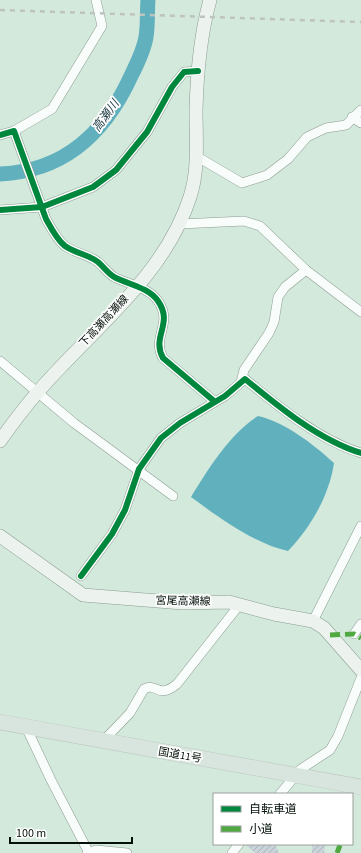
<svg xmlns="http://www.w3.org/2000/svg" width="361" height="853" font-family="'Source Sans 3','Noto Sans JP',sans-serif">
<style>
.water{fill:#60b0be}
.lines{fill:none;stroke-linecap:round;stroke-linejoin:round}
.river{stroke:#60b0be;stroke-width:15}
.building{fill:url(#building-hatch)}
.minor-casing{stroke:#8b9c91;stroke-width:10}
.secondary-casing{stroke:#8b9c91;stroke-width:14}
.trunk-casing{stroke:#bdc7c1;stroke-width:16}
.minor{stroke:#f8fcfa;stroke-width:9}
.secondary{stroke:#ecf3ef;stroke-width:13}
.trunk{stroke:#d8e5de;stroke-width:15}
.rail{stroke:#bec3c0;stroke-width:2.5;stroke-dasharray:5 5;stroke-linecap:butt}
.quiet{stroke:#50a841;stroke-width:5;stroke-dasharray:10 5;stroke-linecap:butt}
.cycleway-casing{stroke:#fff;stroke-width:8}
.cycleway{stroke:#00873e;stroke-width:6}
.labels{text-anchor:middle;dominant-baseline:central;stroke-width:3.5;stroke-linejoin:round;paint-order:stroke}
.street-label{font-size:11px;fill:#041109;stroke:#fff}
.water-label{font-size:12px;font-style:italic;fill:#193840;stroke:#fff}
</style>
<defs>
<pattern id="building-hatch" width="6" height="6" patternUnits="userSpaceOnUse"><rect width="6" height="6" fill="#c8d4da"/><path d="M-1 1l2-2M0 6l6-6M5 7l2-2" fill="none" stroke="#aab5ba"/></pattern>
</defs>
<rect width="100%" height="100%" fill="#d3e9db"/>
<path class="water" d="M258,416C285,422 313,444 334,463C329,496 311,527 288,551C255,544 218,517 191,497C209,468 229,435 258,416Z"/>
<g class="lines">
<path class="river" d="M0,174C65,171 105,133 131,76C137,64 144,50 146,37C148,25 147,12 148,0"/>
</g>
<g class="building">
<polygon points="245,844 275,844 279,853 255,853"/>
<polygon points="312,844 325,844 324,853 312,853"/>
</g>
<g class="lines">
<defs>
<g id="minor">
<polyline points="352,117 361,123"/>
<polyline points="14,131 52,109 102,26 96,0"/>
<path d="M0,135L14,131L46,219C51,228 57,240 65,246C75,253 89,255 98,262C104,267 109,275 116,278C131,285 149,288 158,301C174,324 151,336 163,358L214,401"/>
<polyline points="196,156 242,183 267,175 288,159 307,137 326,128 346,125 361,110"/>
<polyline points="0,210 42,207 93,187 116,170 129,154 147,132 172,87 184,72 198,71"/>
<polyline points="180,224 244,221 260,226 306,270 361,312"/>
<polyline points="0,361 74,423 173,496"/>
<polyline points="241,382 244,370 269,333 274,322 278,297 285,287 306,270"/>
<path d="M81,576L112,534L125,510L139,469L161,438L180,423L225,396L245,379C279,407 319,440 361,453"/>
<polyline points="313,621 361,526"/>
<polyline points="354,634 361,624"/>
<polyline points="26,727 51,780 89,853"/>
<path d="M104,740L130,713L144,689C158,682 157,700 177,684L240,604"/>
<polyline points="280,794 301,769 330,750 338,736 361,678"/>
<polyline points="87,853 96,850 127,853"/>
<polyline points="232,853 239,844"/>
</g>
<g id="secondary">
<path d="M0,441C12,424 24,408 37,393C90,331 164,278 190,197C199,170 196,139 196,110C197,73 200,36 210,0"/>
<polyline points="0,536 83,595 183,603 229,602 274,614 313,621 324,628 361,670"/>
</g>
<polyline id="trunk" points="0,722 361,787"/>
</defs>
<use href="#minor" class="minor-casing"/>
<use href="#secondary" class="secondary-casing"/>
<use href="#trunk" class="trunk-casing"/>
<use href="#minor" class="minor"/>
<use href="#secondary" class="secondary"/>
<use href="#trunk" class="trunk"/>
<polyline class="rail" points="0,10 361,22"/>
<g class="quiet">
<polyline points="330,635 354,634 361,638"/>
<polyline points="337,853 340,845"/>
</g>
<defs>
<g id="cycleway">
<path d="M0,135L14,131L46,219C51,228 57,240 65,246C75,253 89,255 98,262C104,267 109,275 116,278C131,285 149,288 158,301C174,324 151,336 163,358L214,401"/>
<polyline points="0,210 42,207 93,187 116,170 129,154 147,132 172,87 184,72 198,71"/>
<path d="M81,576L112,534L125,510L139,469L161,438L180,423L225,396L245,379C279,407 319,440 361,453"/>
</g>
</defs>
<use href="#cycleway" class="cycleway-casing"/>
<use href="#cycleway" class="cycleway"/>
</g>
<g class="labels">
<g class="street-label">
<text transform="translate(104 321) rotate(-47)">下高瀬高瀬線</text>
<text transform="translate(183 601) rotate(1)">宮尾高瀬線</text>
<text transform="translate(180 755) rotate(10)">国道11号</text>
</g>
<g class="water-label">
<text transform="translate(106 116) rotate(-54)">高瀬川</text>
</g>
</g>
<rect x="213" y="793" width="140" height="52" fill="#ffffff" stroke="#9ba09d"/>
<rect x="221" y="806" width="20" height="6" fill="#00873e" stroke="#9ba09d"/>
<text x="249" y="813" font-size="12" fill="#041109">自転車道</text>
<rect x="221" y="826" width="20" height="6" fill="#50a841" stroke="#9ba09d"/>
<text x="249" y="833" font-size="12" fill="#041109">小道</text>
<path d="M10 837v6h122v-6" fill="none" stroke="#041109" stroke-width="2"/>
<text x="16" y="837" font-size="12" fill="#041109" stroke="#ffffff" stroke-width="3" paint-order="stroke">100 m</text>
</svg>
